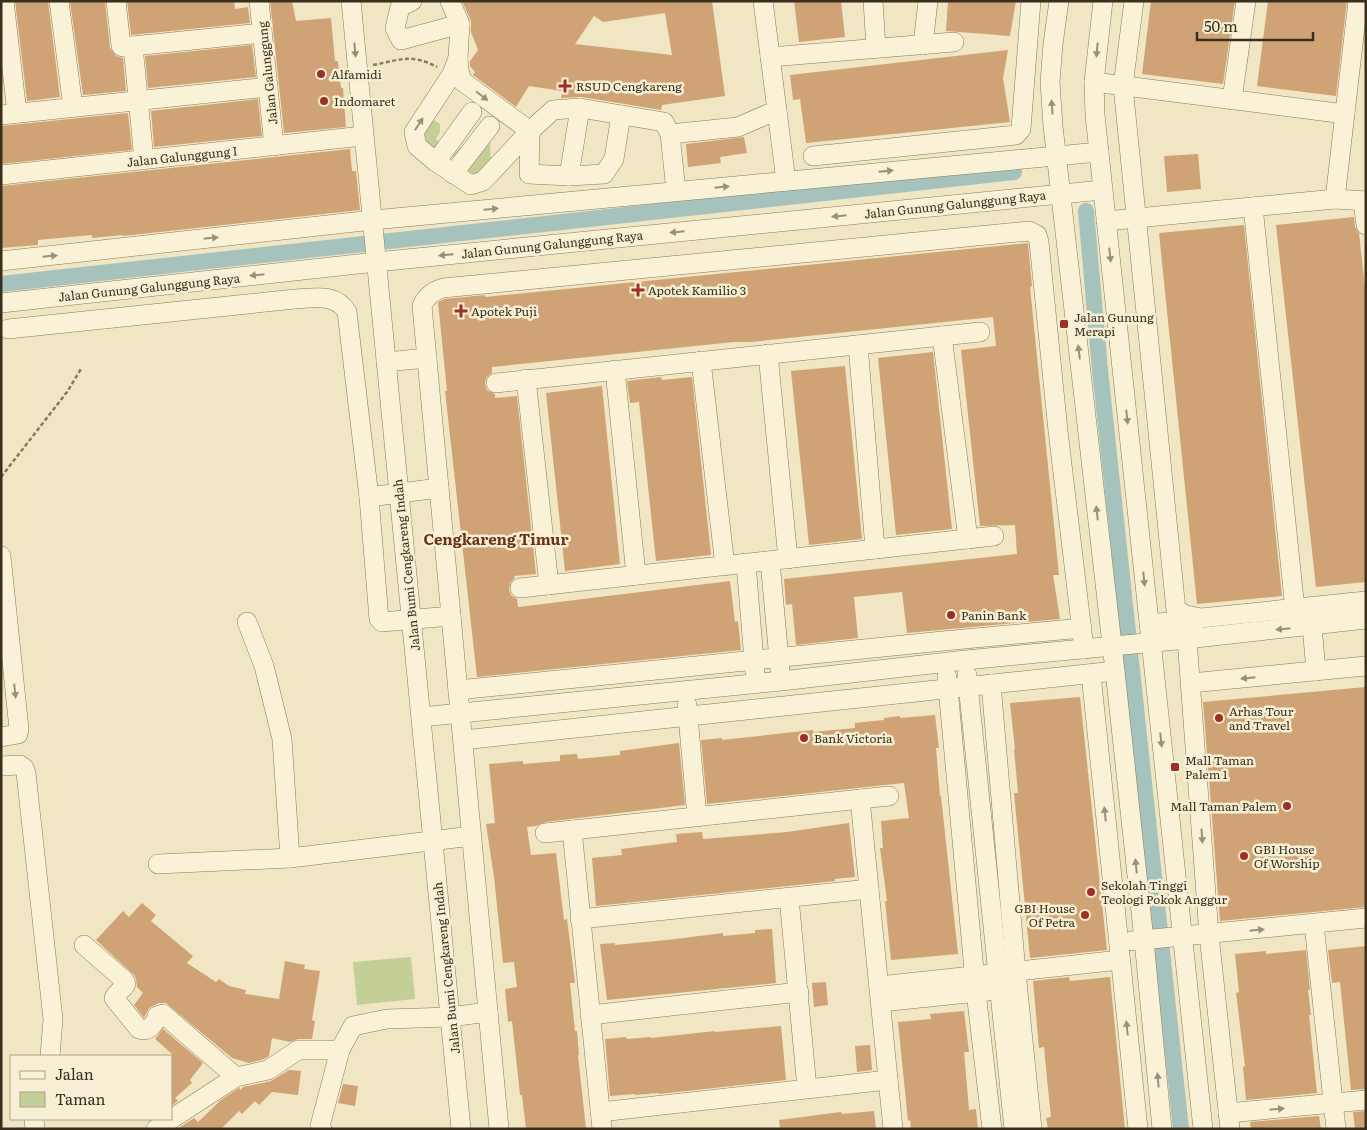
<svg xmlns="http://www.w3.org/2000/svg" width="1367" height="1130" font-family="Literata,serif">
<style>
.green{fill:#c3cf96}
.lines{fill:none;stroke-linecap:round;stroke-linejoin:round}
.canal{stroke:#a5c3bc;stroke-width:16}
.building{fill:#d0a377;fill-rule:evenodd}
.minor-casing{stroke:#8b7859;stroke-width:20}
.path{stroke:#8b7859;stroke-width:2.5;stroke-dasharray:4 2.5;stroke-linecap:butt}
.minor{stroke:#faf2d6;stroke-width:19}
.oneway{fill:#9a907a}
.poi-dot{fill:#9d2f26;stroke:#f7efd3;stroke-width:2}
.labels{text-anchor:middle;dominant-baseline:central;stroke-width:5;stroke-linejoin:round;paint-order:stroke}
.street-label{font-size:12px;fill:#3a2e1d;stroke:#f7efd3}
.poi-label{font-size:12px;fill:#3a2e1d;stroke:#f7efd3;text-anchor:start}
.quarter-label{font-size:15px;font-weight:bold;fill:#69321b;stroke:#f7efd3}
</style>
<rect width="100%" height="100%" fill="#f0e6c3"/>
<g class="green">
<polygon points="431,118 440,124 440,132 436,139 446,153 439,162 419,133"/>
<polygon points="490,141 491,164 471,178 450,162 454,158 453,155 461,147 469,150"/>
<polygon points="411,957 415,999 357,1005 353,962"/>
</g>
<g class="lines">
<g class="canal">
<polyline points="1086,211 1100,370 1181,1129"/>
<polyline points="1,284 1014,172"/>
</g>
</g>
<g class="building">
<polygon points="15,1 48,1 60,97 27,101"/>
<polygon points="77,1 105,1 110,48 116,56 123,58 126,91 83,95 70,2"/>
<polygon points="127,1 234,1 235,9 248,7 250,23 131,35"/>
<polygon points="270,1 292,1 296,21 331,18 335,61 338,61 341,88 343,88 346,127 284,133"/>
<path d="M462,1H712L725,96L662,105L661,110L582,97L561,98L562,91L529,86L516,107L473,75L475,72L470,66V61L478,50L471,32V21ZM665,13L672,55L575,44L594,16L603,22Z"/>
<polygon points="794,1 841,1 845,37 799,42"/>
<polygon points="948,1 1016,1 1010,36 946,31"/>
<polygon points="1151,1 1235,1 1223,84 1142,74"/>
<polygon points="1268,1 1347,1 1336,96 1257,86"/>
<polygon points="252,45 256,77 148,88 145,56"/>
<polygon points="1008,50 1003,78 1010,122 806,143 800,99 793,100 790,75"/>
<polygon points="258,99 262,136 154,147 151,111"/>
<polygon points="128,113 132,150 1,164 1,126"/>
<polygon points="744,137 747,153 720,157 721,163 688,167 686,144"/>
<polygon points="350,149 352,171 356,171 360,210 123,236 123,235 92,238 92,235 38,240 38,245 1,248 1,186"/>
<polygon points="1198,154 1201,189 1167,192 1164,156"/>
<polygon points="1354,217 1355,227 1359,233 1366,297 1366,582 1316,587 1276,225"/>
<polygon points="1244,225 1282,596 1197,604 1159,233"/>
<polygon points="1028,243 1032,286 1030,287 1059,575 1053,575 1060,619 907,633 902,592 854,597 858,638 796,645 792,604 786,605 784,579 1017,554 1015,525 980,526 961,350 996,346 993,317 751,342 734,342 492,367 492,373 486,378 485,384 487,390 495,394 495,398 517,396 536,574 514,576 515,578 510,583 509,590 511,595 517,599 518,607 730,581 735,622 738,621 741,650 477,677 445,391 447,391 438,302 445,299 485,295 485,297"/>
<polygon points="933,352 952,529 896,535 878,358"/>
<polygon points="845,366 862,539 809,545 791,371"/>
<polygon points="661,377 662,380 692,377 711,555 656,561 639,402 630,403 627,381"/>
<polygon points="602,386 620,564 565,571 546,393"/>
<polygon points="1366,687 1366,907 1220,921 1203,702"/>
<polygon points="1080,697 1107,950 1030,958 1014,793 1018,793 1014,749 1015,749 1010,703"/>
<polygon points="935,715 939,748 936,748 940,796 941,796 958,954 891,960 885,901 887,901 880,848 883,848 881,821 909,818 904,783 707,804 701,740 722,738 722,740 813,730 813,732 855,728 855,723 884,720 884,718 900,716 900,718"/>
<polygon points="679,743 685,805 546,822 536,826 527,827 531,855 556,853 564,920 567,919 572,958 575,983 570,983 575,1031 577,1031 579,1055 578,1055 586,1129 526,1129 522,1095 520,1095 512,1021 508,1022 505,989 517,987 514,962 503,963 494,877 486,824 495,823 489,764 523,761 523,764 560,761 560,755 577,754 578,759 620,755 620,751"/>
<polygon points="849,823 855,877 835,879 835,881 596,906 592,858 622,855 621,849 677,842 676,834 702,832 703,839 787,832"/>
<polygon points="142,903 156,915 151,921 193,956 187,963 216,982 219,979 229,986 246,990 245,994 279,999 285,961 305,965 304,969 320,971 312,1020 315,1021 312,1039 298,1039 290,1042 272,1038 269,1056 264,1059 249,1063 232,1058 166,1003 159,1003 149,1008 144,1018 134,1005 143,993 137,987 136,979 134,975 96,940 123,911 129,917"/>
<polygon points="772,929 776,983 607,1000 600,944 615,943 615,945 667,940 723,933 723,936 755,933 755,930"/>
<polygon points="1366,946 1366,1089 1351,1090 1340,982 1332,983 1328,950"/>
<polygon points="1306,950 1310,990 1308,990 1311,1015 1309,1015 1317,1093 1246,1100 1243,1067 1245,1066 1236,993 1239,992 1235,954 1266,951 1266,954"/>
<polygon points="1069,977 1070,981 1110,977 1125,1129 1048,1129 1046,1118 1051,1117 1047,1079 1044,1047 1039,1048 1033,981"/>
<polygon points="826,982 828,1005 814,1007 812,983"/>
<polygon points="964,1011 969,1052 964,1052 969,1110 976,1109 978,1129 911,1129 910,1120 908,1121 898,1022 931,1019 930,1014"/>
<polygon points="781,1026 786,1080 659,1094 658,1093 635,1095 635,1094 610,1096 605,1039 626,1037 627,1039 651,1037 651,1038 715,1031 715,1032"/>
<polygon points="163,1029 203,1063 190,1080 192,1083 175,1098 178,1101 171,1106 172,1054 155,1039"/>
<polygon points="870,1045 872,1070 857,1072 855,1046"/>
<polygon points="289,1070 301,1071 298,1095 272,1092 259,1105 255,1101 242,1114 239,1111 221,1129 177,1129 194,1118 198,1122 221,1100 239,1088 241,1090 243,1087 271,1081"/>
<polygon points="343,1084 358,1086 355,1106 338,1103"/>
<polygon points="874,1111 876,1129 780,1129 779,1120 841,1112 842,1114"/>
<polygon points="1366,1111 1366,1129 1355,1129 1353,1112"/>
<polygon points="1319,1116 1321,1129 1251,1129 1250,1122"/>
</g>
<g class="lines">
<defs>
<g id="minor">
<polyline points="4,1 17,113"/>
<polyline points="59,1 73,107"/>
<polyline points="116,1 121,46 123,47 262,33"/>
<polyline points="259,1 274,146"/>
<polyline points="351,1 461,1129"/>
<polyline points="412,1 400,7 395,28 401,40 460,24"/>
<polyline points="450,1 460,24 458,58 459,70 462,81 530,131"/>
<polyline points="763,1 786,181"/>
<polyline points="873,1 876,48"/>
<polyline points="1059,1 1053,44 1050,82 1053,126 1115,671 1144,940 1162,1129"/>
<polyline points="1103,1 1094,82 1095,115 1203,1129"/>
<polyline points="1134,1 1123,86 1176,610 1186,615 1201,618 1366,601"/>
<polyline points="923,45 928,1"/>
<polyline points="133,46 144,160"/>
<polyline points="770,57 954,42"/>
<polyline points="458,58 452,74 414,132 417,146 436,162 471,185 483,181 530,131 553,110 580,108 664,122 670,134 676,191"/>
<polyline points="1094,82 1345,114"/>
<polyline points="1232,100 1246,1"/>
<polyline points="1,115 268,87"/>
<polyline points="530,131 529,174 569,176 604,174 614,159 621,115"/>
<polyline points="670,134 738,127 768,114 777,112"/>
<polyline points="813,156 1016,135 1021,129 1031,1"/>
<polyline points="436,162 472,112"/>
<polyline points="453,174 490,126"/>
<polyline points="1,175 363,136"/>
<polyline points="569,176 580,108"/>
<polyline points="1335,199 1358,1"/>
<polyline points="1363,201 1366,225"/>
<polyline points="1253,207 1295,609"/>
<polyline points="1106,221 1335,199 1366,201"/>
<polyline points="1,261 373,220 1099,152"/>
<polyline points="1,303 376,262 1102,190"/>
<path d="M8,329L295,299C315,298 336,293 347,312L369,497L379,619L382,622L451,616"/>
<polyline points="942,336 968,539"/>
<polyline points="858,345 875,549"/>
<polyline points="768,354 788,559"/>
<polyline points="701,361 725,566"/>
<polyline points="386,362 427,358"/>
<polyline points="615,370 636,575"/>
<polyline points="526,379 549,585"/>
<polyline points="496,383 980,332"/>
<polyline points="369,497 439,488"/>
<polyline points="1,556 19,729 18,734 1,737"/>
<polyline points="770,561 780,670"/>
<polyline points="746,563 755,673"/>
<polyline points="520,588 994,536"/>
<polyline points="247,622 264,666 282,739 290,858"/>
<polyline points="1149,624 1179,621 1194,627"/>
<polyline points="1312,626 1316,671"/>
<polyline points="1187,639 1209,935 1230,1129"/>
<polyline points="1091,674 1138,1129"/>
<polyline points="967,675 1014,1129"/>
<polyline points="947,677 976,992 992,1129"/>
<polyline points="1191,683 1366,666"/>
<polyline points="991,684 1016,972 1032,1129"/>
<polyline points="458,690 943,641 1082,628"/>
<polyline points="687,705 697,817"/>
<polyline points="421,717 781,681 966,660 1187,639 1366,619"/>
<polyline points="463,740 1115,671"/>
<polyline points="1,766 20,765 24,768 26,773 53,1019 50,1056"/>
<polyline points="860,799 893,1129"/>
<polyline points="572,830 602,1129"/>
<polyline points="545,833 889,796"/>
<polyline points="158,864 290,858 472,836"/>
<polyline points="789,898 807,1088"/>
<polyline points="580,919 869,889"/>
<polyline points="1314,924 1336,1129"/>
<polyline points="1132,941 1366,918"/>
<path d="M84,945L124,980L126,984C123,990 116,992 114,998L139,1029C148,1032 155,1025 157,1016L163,1014L236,1077"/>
<polyline points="879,986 1120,960"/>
<polyline points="881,1002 988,991"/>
<polyline points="590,1015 799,992"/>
<polyline points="600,1112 888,1080"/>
<polyline points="1228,1113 1366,1100"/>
<polyline points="34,1119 35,1129"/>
<polyline points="156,1129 236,1077 268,1070 298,1050 340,1050"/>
<polyline points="322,1129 320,1126 340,1050 353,1026 387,1019 450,1017 488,1012"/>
<path d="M499,1129L422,306C426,296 433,291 443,288L1029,231L1037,235L1039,242L1058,431L1084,649"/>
</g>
</defs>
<use href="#minor" class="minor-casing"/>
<g class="path">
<path d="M373,65C400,60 411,53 437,67"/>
<polyline points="1,477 67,392 81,369"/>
</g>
<use href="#minor" class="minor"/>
</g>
<defs><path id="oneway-solid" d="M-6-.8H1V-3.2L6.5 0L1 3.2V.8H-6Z" transform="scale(1.25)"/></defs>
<g class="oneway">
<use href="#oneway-solid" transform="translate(355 50) rotate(85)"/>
<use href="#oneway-solid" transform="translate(1097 50) rotate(95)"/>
<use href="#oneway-solid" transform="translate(482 96) rotate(37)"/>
<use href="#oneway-solid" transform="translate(1052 107) rotate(-94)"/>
<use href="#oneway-solid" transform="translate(419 124) rotate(-57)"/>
<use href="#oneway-solid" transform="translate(886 171) rotate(-5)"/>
<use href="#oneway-solid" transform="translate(722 187) rotate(-6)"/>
<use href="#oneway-solid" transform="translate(491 209) rotate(-5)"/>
<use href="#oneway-solid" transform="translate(839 216) rotate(174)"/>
<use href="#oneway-solid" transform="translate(677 232) rotate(174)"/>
<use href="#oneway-solid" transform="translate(211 238) rotate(-6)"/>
<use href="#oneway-solid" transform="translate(446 255) rotate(175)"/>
<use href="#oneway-solid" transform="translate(1110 255) rotate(84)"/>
<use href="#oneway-solid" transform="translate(50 256) rotate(-6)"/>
<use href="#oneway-solid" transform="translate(257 275) rotate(174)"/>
<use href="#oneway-solid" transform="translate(1079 352) rotate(-97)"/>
<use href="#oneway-solid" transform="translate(1127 417) rotate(84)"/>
<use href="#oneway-solid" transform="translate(1097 513) rotate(-96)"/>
<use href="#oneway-solid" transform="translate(1144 579) rotate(84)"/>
<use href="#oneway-solid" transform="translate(1283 629) rotate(174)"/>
<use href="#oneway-solid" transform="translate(1248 678) rotate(174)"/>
<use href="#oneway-solid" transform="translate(15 691) rotate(84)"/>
<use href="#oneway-solid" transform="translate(1161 740) rotate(84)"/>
<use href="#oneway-solid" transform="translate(1105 814) rotate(-96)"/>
<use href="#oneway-solid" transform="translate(1202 836) rotate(86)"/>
<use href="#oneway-solid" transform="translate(1136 866) rotate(-96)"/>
<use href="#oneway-solid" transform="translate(1257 930) rotate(-6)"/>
<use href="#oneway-solid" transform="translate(1127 1028) rotate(-96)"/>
<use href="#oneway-solid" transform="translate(1158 1080) rotate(-95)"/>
<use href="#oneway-solid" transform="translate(1277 1109) rotate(-5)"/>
</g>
<g class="poi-dot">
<circle cx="321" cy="74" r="5"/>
<path d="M562.5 78.5h5v5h5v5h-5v5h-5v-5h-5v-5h5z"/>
<circle cx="324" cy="101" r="5"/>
<path d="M635.5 282.5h5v5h5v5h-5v5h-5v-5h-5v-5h5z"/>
<path d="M458.5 303.5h5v5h5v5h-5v5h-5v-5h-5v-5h5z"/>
<rect x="1059" y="319" width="10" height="10" rx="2.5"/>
<circle cx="951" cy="615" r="5"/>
<circle cx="1219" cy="718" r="5"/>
<circle cx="804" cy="738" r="5"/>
<rect x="1170" y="762" width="10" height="10" rx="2.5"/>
<circle cx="1287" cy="806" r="5"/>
<circle cx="1244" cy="856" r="5"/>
<circle cx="1091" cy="892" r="5"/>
<circle cx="1085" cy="915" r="5"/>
</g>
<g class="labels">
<g class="street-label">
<text transform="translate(267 73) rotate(-96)">Jalan Galunggung</text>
<text transform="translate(182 156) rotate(-6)">Jalan Galunggung I</text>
<text transform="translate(955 204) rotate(-6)">Jalan Gunung Galunggung Raya</text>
<text transform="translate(552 244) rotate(-6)">Jalan Gunung Galunggung Raya</text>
<text transform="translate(149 287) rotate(-6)">Jalan Gunung Galunggung Raya</text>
<text transform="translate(406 565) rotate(-96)">Jalan Bumi Cengkareng Indah</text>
<text transform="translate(446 968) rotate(-96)">Jalan Bumi Cengkareng Indah</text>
</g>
<g class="poi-label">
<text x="331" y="74">Alfamidi</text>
<text x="576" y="86">RSUD Cengkareng</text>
<text x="334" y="101">Indomaret</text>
<text x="648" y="290">Apotek Kamilio 3</text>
<text x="471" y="311">Apotek Puji</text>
<text x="1074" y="317">Jalan Gunung<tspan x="1074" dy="14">Merapi</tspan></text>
<text x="961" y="615">Panin Bank</text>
<text x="1229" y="711">Arhas Tour<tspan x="1229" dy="14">and Travel</tspan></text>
<text x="814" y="738">Bank Victoria</text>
<text x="1185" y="760">Mall Taman<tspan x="1185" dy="14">Palem 1</tspan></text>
<text x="1277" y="806" text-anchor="end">Mall Taman Palem</text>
<text x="1254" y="849">GBI House<tspan x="1254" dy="14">Of Worship</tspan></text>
<text x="1101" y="885">Sekolah Tinggi<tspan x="1101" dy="14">Teologi Pokok Anggur</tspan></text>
<text x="1075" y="908" text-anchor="end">GBI House<tspan x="1075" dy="14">Of Petra</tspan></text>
</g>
<g class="quarter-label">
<text x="496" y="538">Cengkareng Timur</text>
</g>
</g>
<rect width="1367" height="1130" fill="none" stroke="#3a2e1d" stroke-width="5"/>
<rect x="10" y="1055" width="162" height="65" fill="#f7efd3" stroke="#aba28a"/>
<rect x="20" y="1071" width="25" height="8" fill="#faf2d6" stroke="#aba28a"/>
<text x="55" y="1080" font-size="15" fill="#3a2e1d">Jalan</text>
<rect x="20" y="1092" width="25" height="15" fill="#c3cf96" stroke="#aba28a"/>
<text x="55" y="1105" font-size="15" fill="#3a2e1d">Taman</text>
<path d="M1197 32v8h116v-8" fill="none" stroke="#3a2e1d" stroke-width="2.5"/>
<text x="1204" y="32" font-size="15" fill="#3a2e1d" stroke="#f7efd3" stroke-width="4" paint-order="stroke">50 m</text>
</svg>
